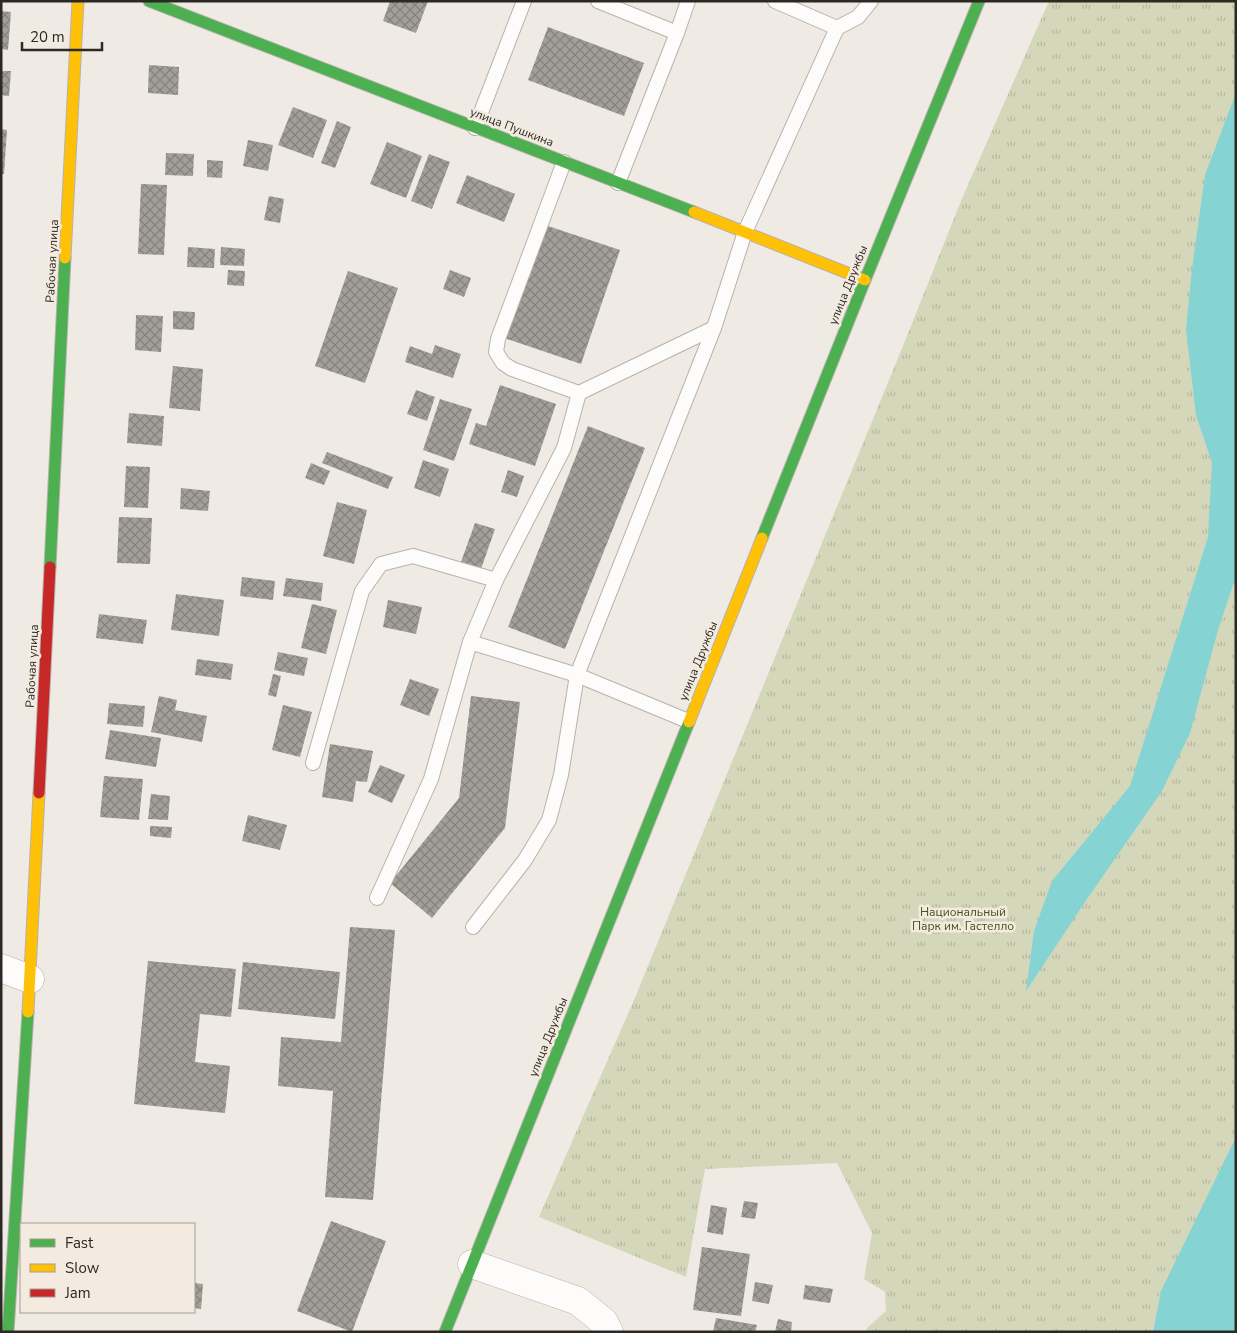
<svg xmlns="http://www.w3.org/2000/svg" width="1237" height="1333" font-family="'Nunito Sans',sans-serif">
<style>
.park{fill:url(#park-tufts)}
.water{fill:#85d4d3}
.building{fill:url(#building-cross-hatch)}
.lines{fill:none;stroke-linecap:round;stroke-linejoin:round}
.lane-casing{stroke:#b7b2ae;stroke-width:16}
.street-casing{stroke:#b7b2ae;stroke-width:29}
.fast-casing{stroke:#b7b2ae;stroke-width:13}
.slow-casing{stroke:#b7b2ae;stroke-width:13}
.jam-casing{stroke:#b7b2ae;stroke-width:13}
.lane{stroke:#fdfcfb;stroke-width:14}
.street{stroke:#fdfcfb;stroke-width:28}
.fast{stroke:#4caf50;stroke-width:11}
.slow{stroke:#ffc107;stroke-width:11}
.jam{stroke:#c62828;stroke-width:11}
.labels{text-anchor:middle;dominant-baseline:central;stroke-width:5;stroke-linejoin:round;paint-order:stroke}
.street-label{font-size:12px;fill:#2c2824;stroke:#f4ebe0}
.park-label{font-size:12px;fill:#485219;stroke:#f4ebe0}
</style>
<defs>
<pattern id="park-tufts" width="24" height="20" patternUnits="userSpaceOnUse" patternTransform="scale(1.25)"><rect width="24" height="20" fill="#d4d7b9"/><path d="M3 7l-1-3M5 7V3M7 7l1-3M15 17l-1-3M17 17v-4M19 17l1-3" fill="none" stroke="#b6b99f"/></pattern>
<pattern id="building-cross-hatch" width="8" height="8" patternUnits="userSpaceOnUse" patternTransform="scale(1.25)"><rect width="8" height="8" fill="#a29f9a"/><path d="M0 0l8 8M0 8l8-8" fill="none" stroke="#84827d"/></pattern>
</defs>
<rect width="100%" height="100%" fill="#f0eae4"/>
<polygon class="park" points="1049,1 1236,1 1236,1332 866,1332 867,1328 886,1311 885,1292 864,1279 872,1233 837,1163 705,1169 686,1277 539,1217 634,1000 903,346 961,201"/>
<g class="water">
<polygon points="1236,93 1236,576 1218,630 1190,733 1162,791 1087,899 1026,991 1034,931 1052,881 1130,786 1208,537 1212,463 1196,415 1186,329 1192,269 1205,175"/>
<polygon points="1236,1137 1236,1332 1153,1332 1161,1291"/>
</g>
<g class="building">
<polygon points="390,1 428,1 416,33 383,21"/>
<polygon points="1,11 11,12 8,50 1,49"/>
<polygon points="548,27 644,63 624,116 528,80"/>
<polygon points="149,65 179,67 178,95 148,93"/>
<polygon points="1,71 11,71 9,96 1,95"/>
<polygon points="293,107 327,120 313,158 278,145"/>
<polygon points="337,121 351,127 335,168 321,163"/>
<polygon points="1,129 7,130 4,174 1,174"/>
<polygon points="248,140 273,145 268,171 243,166"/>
<polygon points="387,142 422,156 406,198 370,184"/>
<polygon points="166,153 194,154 193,176 165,175"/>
<polygon points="429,154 450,162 432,209 411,201"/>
<polygon points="207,160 223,161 222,178 207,177"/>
<polygon points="467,175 515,194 504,222 456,203"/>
<polygon points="141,184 167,185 164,255 138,254"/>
<polygon points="269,196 284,199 280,223 264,220"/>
<polygon points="542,224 620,250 581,364 504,338"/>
<polygon points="188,247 215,249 214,268 187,267"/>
<polygon points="221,247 245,249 244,266 220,265"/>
<polygon points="228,270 245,271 244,286 227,285"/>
<polygon points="450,270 471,278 464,297 443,289"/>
<polygon points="348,271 398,288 365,383 315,366"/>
<polygon points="173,311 195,312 194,330 173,329"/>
<polygon points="136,315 163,316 161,352 135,350"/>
<polygon points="435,345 461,354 453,378 405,362 410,346 432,354"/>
<polygon points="173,366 203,369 200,411 169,408"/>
<polygon points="500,385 556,404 535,466 469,444 476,423 486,426"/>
<polygon points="416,390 435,397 427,421 407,414"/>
<polygon points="440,399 472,409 454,461 423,450"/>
<polygon points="129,413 164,416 162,446 127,443"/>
<polygon points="588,426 645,448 565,649 508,627"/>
<polygon points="327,452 393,477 388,489 322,463"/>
<polygon points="423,460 449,469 440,497 414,488"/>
<polygon points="311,463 330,471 324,485 305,478"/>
<polygon points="126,466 150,467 148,508 124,507"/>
<polygon points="508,470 524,476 517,497 501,492"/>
<polygon points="181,488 210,491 208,511 180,509"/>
<polygon points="337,502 367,510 354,564 323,556"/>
<polygon points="119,517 152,518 150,564 117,563"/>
<polygon points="475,523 495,529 481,569 461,562"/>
<polygon points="242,577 275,581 273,600 240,596"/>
<polygon points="286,578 323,583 321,601 283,596"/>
<polygon points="176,594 224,600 219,636 171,630"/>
<polygon points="388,600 422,607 416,634 383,627"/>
<polygon points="312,604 337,610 326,654 301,648"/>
<polygon points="99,614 147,620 143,644 96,638"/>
<polygon points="278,652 308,658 304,676 274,670"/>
<polygon points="197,659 233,664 231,680 195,675"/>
<polygon points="273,674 281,676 276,697 268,695"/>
<polygon points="410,679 439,689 429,716 400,705"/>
<polygon points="159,696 177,700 175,710 207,716 202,742 151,732"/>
<polygon points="471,696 520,702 505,828 432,918 390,883 459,798"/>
<polygon points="109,703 145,706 143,727 107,724"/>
<polygon points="283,705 312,712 300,757 272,750"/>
<polygon points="110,730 161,738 156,767 105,759"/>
<polygon points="330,744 373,751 367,782 356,781 353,802 322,797"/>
<polygon points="380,765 405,775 392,803 368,792"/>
<polygon points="104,776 143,779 139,820 100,817"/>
<polygon points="151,794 170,796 168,820 148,819"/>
<polygon points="248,815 287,825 280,850 242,841"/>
<polygon points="150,826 172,827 171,838 150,836"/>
<polygon points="350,927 395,930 373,1200 325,1197 333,1091 278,1086 281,1037 341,1042"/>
<polygon points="148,961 236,969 231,1017 200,1014 195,1062 230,1066 225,1113 134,1104"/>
<polygon points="243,962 340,972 335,1019 238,1009"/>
<polygon points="744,1201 758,1203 755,1219 741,1217"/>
<polygon points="711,1205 727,1208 723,1235 707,1232"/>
<polygon points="331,1221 386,1241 352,1332 297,1311"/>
<polygon points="702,1247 750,1254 741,1316 693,1310"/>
<polygon points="755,1282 773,1285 769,1304 752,1301"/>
<polygon points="194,1283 203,1284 201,1309 194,1308"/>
<polygon points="805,1285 833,1289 830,1303 803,1299"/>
<polygon points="716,1318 757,1325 755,1332 713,1332"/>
<polygon points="778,1319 792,1322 791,1332 775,1332"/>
</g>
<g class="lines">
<defs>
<g id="lane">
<polyline points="598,1 677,33 688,1"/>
<polyline points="775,1 837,28 858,17 871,1"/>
<polyline points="475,128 524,1"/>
<polyline points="618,183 677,33"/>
<polyline points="579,393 714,328"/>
<polyline points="496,580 564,448 579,393 512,369 503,363 496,352 498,339 564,162"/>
<polyline points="313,763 362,591 381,564 413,556 496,580 470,642 577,675 688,721"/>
<polyline points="377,898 431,779 470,642"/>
<polyline points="473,927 525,860 549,820 561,775 577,675 714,328 745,232 837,28"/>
</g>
<g id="street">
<polyline points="1,968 30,979"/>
<polyline points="472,1264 578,1301 604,1322 609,1332"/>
</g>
<g id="fast">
<polyline points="149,1 694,212"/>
<polyline points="762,538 865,280 979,1"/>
<polyline points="50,567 65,258"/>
<polyline points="8,1332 28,1012"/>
<polyline points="445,1332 689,722"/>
</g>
<g id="slow">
<polyline points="694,212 865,280"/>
<polyline points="65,258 78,1"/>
<polyline points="689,722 762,538"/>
<polyline points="28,1012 39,793"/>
</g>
<polyline id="jam" points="39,793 50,567"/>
</defs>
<use href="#lane" class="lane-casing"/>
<use href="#street" class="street-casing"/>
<use href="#fast" class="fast-casing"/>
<use href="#slow" class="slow-casing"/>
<use href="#jam" class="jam-casing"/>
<use href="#lane" class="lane"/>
<use href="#street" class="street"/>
<use href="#fast" class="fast"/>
<use href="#slow" class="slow"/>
<use href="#jam" class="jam"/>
</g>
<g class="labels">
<g class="street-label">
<text transform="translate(512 127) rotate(21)">улица Пушкина</text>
<text transform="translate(52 261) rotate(-87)">Рабочая улица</text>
<text transform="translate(848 285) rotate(-68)">улица Дружбы</text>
<text transform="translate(698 661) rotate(-68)">улица Дружбы</text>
<text transform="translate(32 666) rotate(-87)">Рабочая улица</text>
<text transform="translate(548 1037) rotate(-68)">улица Дружбы</text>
</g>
<g class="park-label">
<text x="963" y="912">Национальный<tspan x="963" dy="14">Парк им. Гастелло</tspan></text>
</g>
</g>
<rect width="1237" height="1333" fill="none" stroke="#2c2824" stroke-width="5"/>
<rect x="20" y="1223" width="175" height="90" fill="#f4ebe0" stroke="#a49d95"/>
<rect x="30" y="1239" width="25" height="8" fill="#4caf50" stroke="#a49d95"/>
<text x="65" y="1248" font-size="15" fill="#2c2824">Fast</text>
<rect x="30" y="1264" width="25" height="8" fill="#ffc107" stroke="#a49d95"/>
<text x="65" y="1273" font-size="15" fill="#2c2824">Slow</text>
<rect x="30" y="1289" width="25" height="8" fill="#c62828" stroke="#a49d95"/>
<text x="65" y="1298" font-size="15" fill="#2c2824">Jam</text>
<path d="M22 42v8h80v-8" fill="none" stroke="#2c2824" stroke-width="2.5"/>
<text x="30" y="42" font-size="15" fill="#2c2824" stroke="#f4ebe0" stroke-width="4" paint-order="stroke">20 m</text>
</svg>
